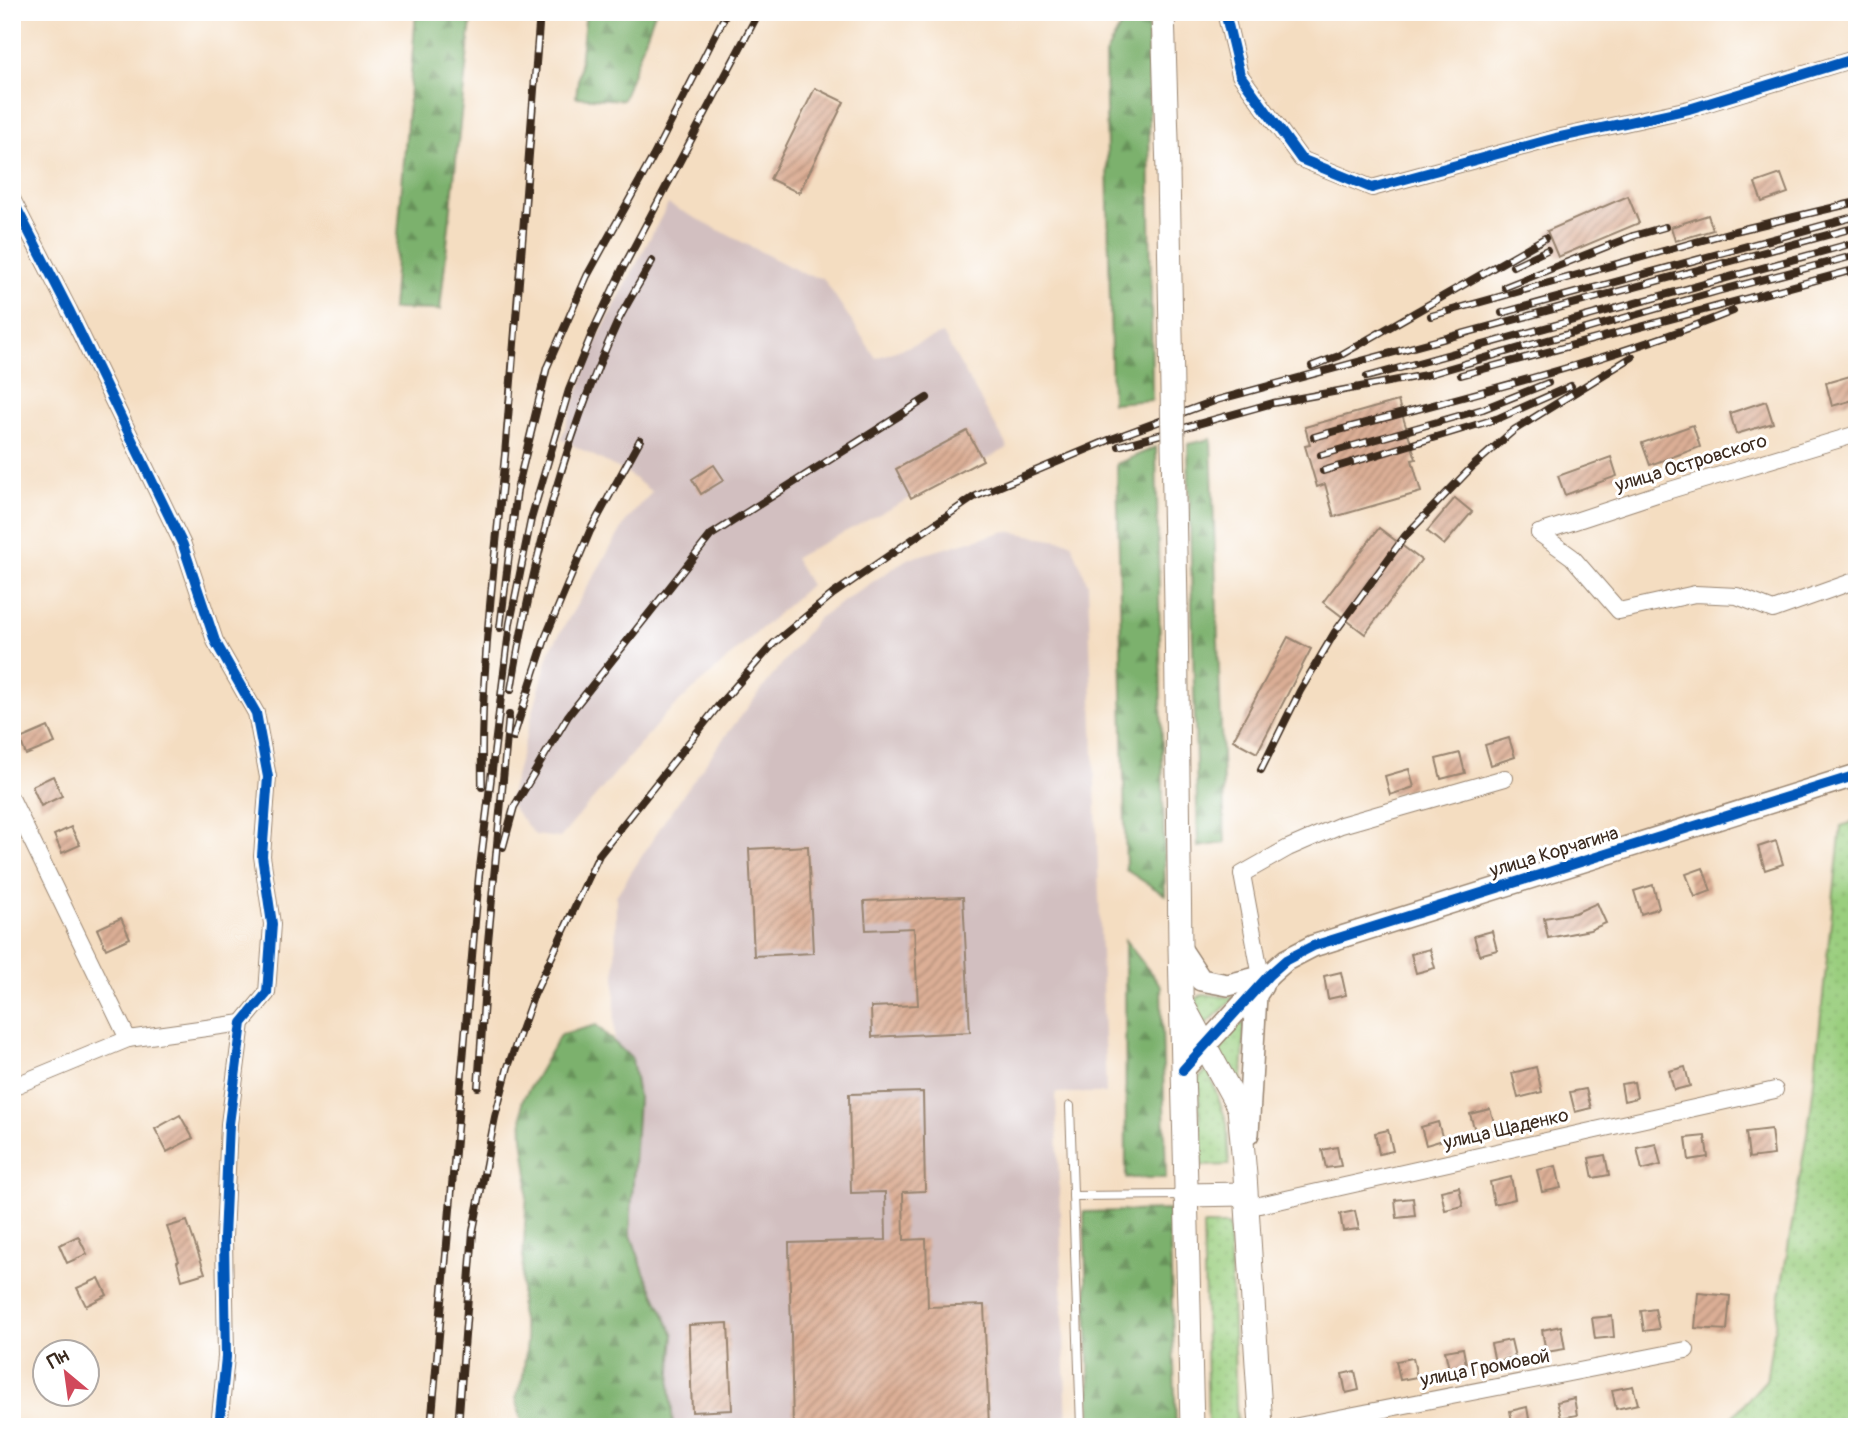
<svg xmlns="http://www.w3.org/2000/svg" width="1869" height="1439" font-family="Pangolin,sans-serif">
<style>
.industrial{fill:#d2bfc0}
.grass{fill:url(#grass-dots);stroke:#6a7c4e;stroke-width:2}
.forest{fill:url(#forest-firs);stroke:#5b6e46;stroke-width:2}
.building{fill:url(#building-hatch)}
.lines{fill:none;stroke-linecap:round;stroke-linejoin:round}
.service-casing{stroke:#988470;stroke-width:10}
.minor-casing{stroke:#988470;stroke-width:18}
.tertiary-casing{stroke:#988470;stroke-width:24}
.secondary-casing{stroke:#988470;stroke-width:25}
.service{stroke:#fff;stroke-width:8}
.minor{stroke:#fff;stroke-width:16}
.tertiary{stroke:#fff;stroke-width:21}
.secondary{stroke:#fff;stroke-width:23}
.rail-casing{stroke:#3b2a1e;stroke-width:8}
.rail{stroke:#fff;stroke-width:5;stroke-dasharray:16;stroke-linecap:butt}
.secondary-bridge-casing{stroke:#988470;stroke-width:25;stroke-linecap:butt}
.secondary-bridge{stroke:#fff;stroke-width:23}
.cycleway-casing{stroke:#fff;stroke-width:15}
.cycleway{stroke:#0057b8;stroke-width:10}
.labels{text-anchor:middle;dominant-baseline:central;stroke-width:6;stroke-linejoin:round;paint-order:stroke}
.street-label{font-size:19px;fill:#3b2a1e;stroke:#fff}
</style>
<defs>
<pattern id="grass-dots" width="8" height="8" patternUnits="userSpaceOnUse" patternTransform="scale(1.75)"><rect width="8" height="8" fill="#9ace7e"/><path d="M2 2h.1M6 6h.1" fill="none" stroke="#86b16c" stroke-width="1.8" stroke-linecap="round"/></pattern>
<pattern id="forest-firs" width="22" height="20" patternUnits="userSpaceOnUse" patternTransform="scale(1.75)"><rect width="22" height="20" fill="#7bb16d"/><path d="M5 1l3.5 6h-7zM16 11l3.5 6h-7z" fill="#669059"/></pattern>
<pattern id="building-hatch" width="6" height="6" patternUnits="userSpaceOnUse" patternTransform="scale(1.75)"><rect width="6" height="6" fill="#dcaf96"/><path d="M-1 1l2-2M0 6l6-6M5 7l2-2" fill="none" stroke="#b48f7a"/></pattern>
</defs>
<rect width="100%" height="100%" fill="#fff"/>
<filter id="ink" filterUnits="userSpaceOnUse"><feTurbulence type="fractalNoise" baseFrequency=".0143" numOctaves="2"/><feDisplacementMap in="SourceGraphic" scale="14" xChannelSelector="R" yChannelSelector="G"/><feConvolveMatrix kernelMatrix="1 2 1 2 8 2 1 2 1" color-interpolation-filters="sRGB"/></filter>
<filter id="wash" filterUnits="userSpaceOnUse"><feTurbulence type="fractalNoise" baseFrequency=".00686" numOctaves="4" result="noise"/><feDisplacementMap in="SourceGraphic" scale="28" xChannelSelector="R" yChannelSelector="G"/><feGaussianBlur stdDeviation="1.57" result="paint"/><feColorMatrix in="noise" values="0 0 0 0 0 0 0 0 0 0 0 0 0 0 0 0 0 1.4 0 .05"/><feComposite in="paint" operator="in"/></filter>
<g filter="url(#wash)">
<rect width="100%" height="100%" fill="#f4ddc1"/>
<g class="industrial">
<polygon points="668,204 806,275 823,278 876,358 943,334 1008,448 794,558 810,585 665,715 560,838 535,835 508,802 550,650 627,520 652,492 627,473 561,439 595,343"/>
<polygon points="1006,531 1071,542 1088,584 1106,1093 1056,1093 1067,1427 610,1427 616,896 665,820 723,739 817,619 907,559"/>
</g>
<g class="grass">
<polygon points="1857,821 1857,1427 1723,1427 1766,1380 1811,1109 1841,826"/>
<polygon points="1203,994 1235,998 1206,1024 1194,1000"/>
<polygon points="1245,1023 1241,1097 1218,1049 1239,1025"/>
<polygon points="1208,1069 1227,1123 1229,1165 1202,1166 1198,1079"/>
<polygon points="1203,1225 1229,1225 1237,1427 1208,1427"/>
</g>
<g class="forest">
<polygon points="416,12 472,12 440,310 392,309"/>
<polygon points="586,12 655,12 623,100 576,97"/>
<polygon points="1127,14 1148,14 1152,400 1112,403 1105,55"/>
<polygon points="1211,439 1225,843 1198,847 1188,444"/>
<polygon points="1156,447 1165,895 1126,870 1117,464"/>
<polygon points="1125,940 1161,986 1166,1178 1126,1178"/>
<polygon points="596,1025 632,1059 638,1097 630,1232 644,1272 674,1335 670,1384 673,1427 523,1427 516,1397 523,1377 527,1341 520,1311 528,1175 523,1137 522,1101 560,1035"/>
<polygon points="1169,1210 1176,1427 1091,1427 1084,1212"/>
</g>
<g id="blocks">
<g class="building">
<polygon points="815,88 844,102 799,193 770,179"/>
<polygon points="1781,174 1788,193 1762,202 1755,183"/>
<polygon points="1628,196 1639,223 1558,257 1547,231"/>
<polygon points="1708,215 1713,230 1675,241 1671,227"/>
<polygon points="1857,374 1857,399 1832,406 1826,383"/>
<polygon points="1398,401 1416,459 1412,460 1421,492 1334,517 1325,484 1317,487 1305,446 1310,445 1305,427"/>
<polygon points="1766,401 1773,423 1736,434 1730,413"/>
<polygon points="1693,425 1700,447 1650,465 1642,443"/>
<polygon points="967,431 983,460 911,498 896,469"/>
<polygon points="1611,457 1617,476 1565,495 1558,476"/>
<polygon points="714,465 724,480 701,494 692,479"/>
<polygon points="1455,498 1472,512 1444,545 1427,531"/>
<polygon points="1379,528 1421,560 1365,634 1323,602"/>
<polygon points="1288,637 1311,649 1257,753 1233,740"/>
<polygon points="48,727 55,743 26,755 20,739"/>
<polygon points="1509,738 1515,757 1491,765 1485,745"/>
<polygon points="1460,753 1465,773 1441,779 1436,759"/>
<polygon points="1409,769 1414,787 1390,795 1385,776"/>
<polygon points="53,776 62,796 41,806 32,786"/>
<polygon points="71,827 80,845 62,853 54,835"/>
<polygon points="1776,841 1783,864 1765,870 1758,847"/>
<polygon points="808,846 813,953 754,956 749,849"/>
<polygon points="1703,868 1711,891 1695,897 1686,874"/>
<polygon points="1653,885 1659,908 1641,914 1634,891"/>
<polygon points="963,897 970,1032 872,1037 871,1007 918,1005 914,928 866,930 864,901"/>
<polygon points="1597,903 1606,923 1590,930 1548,938 1544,918 1575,913"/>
<polygon points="121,918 130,938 106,949 97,929"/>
<polygon points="1492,931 1497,950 1479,955 1474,936"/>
<polygon points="1430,949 1435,968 1416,973 1411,954"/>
<polygon points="1341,972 1346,995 1328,999 1324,976"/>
<polygon points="1536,1067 1542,1092 1518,1098 1512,1073"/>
<polygon points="1685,1067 1690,1086 1674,1090 1669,1071"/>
<polygon points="1634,1082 1637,1098 1624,1101 1621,1084"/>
<polygon points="1586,1089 1591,1108 1575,1112 1570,1092"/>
<polygon points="923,1092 925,1191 903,1192 904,1240 926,1239 928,1307 984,1305 989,1427 793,1427 789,1243 886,1240 885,1192 851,1193 849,1094"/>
<polygon points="1490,1109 1496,1128 1476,1134 1470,1114"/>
<polygon points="180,1115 193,1138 167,1152 155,1129"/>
<polygon points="1438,1122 1443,1140 1426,1145 1421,1127"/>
<polygon points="1771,1129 1774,1155 1749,1158 1746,1132"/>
<polygon points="1388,1130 1393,1151 1379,1154 1375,1133"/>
<polygon points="1705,1136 1708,1157 1689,1160 1686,1138"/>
<polygon points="1656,1144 1661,1165 1642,1170 1637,1148"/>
<polygon points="1337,1147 1341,1166 1326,1168 1322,1150"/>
<polygon points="1605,1155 1609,1175 1593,1178 1589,1158"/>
<polygon points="1556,1166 1561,1188 1542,1192 1537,1170"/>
<polygon points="1511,1177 1515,1199 1494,1204 1490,1182"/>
<polygon points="1459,1187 1463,1206 1445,1210 1441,1191"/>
<polygon points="1413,1198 1415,1216 1397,1218 1395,1200"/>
<polygon points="1355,1211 1359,1229 1343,1231 1340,1214"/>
<polygon points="187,1221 205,1273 182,1280 177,1262 179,1261 167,1227"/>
<polygon points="78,1236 87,1254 67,1263 59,1245"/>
<polygon points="99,1278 107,1295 86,1306 77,1288"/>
<polygon points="1698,1293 1730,1296 1727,1330 1695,1328"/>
<polygon points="1655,1309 1659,1329 1644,1331 1641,1311"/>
<polygon points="1612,1316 1614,1337 1595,1339 1592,1318"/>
<polygon points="728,1323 732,1410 692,1412 689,1325"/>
<polygon points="1561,1326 1565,1349 1546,1352 1542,1330"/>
<polygon points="1511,1340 1515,1357 1495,1362 1491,1344"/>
<polygon points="1463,1348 1467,1370 1450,1373 1445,1351"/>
<polygon points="1413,1358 1417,1377 1400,1380 1396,1361"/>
<polygon points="1355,1371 1359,1390 1346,1393 1342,1374"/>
<polygon points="1633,1386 1638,1404 1616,1409 1612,1390"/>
<polygon points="1574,1398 1577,1415 1561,1418 1557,1402"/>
<polygon points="1527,1407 1530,1425 1513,1427 1510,1411"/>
</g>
</g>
</g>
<g filter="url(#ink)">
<use href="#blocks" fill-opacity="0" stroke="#988470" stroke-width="2"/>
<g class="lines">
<defs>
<g id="service">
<polyline points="1070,1106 1081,1427"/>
<polyline points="1073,1196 1182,1195"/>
</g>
<g id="minor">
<polyline points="1225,12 1240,75 1301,159 1372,188 1556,138 1689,109 1857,58"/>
<polyline points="12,199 69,310 183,545 215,641 256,713 268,777 262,856 272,924 267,993 242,1023 229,1124 224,1238 226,1357 219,1427"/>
<polyline points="1539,533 1572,557 1619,611 1695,594 1737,596 1773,610 1857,580"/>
<polyline points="1539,533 1657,494 1857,434"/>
<polyline points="12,800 128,1039 242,1023"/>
<polyline points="1261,977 1242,874 1288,848 1341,825 1505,778"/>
<polyline points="12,1087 128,1039"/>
<polyline points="1246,1208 1775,1090"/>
<polyline points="1293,1427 1686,1350"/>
</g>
<g id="tertiary">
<polyline points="1180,948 1201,980 1228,985 1269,975"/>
<polyline points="1183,1070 1269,975 1286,960 1313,946 1857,775"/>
<polyline points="1248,1134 1256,995 1262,986"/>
</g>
<g id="secondary">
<polyline points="1163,12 1168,171"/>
<polyline points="1176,606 1180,948 1192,1427"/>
<polyline points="1184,1007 1239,1108 1245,1175 1261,1427"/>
<polyline points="1185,1195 1245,1194"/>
</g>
</defs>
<use href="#service" class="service-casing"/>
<use href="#minor" class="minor-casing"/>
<use href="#tertiary" class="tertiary-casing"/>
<use href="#secondary" class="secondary-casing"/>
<use href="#service" class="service"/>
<use href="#minor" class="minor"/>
<use href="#tertiary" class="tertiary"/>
<use href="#secondary" class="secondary"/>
<defs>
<g id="rail">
<polyline points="1513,266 1547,250"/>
<polyline points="1505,287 1633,236 1665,227"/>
<polyline points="1502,313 1857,216"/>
<polyline points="1431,316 1735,231 1857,202"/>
<polyline points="1312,366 1339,356 1545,238"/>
<polyline points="1461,375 1857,269"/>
<polyline points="1367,377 1857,242"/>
<path d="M1314,437C1454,398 1597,366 1733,311"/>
<polyline points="1119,446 1273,403 1426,375 1718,291 1857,255"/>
<polyline points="1321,455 1483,409 1548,383"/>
<polyline points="1323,471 1499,418 1571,386"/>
<polyline points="500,628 517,490 547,367 587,276 653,157 727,12"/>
<path d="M511,690C532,564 564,438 618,321C628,301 641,281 652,261"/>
<polyline points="513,738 546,636 590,531 640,440"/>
<polyline points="1261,770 1300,691 1335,632 1405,536 1473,466 1514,430 1632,357"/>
<path d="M482,787C480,675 494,566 505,455C518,307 528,160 540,12"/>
<polyline points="503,847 514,807 568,716 711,535 927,398"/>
<polyline points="478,1087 488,942 509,715"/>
<polyline points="431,1427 479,876 510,623 531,519 569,390 593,331 623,268 759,12"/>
<polyline points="458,1427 473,1231 495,1117 508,1067 533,997 599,855 719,705 774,643 833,594 974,497 1109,440 1217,400 1857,227"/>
</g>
</defs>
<use href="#rail" class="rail-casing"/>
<use href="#rail" class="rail"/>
<defs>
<polyline id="secondary-bridge" points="1168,171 1176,606"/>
</defs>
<use href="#secondary-bridge" class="secondary-bridge-casing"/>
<use href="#secondary-bridge" class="secondary-bridge"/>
<defs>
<g id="cycleway">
<polyline points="1225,12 1240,75 1301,159 1372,188 1556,138 1689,109 1857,58"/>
<polyline points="12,199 69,310 183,545 215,641 256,713 268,777 262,856 272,924 267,993 242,1023 229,1124 224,1238 226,1357 219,1427"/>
<polyline points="1183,1070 1269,975 1286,960 1313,946 1857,775"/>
</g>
</defs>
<use href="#cycleway" class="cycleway-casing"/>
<use href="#cycleway" class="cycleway"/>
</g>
</g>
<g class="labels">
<g class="street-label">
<text transform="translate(1691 463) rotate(-17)">улица Островского</text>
<text transform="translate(1554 852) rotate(-17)">улица Корчагина</text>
<text transform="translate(1506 1129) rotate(-13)">улица Щаденко</text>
<text transform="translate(1485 1368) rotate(-11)">улица Громовой</text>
</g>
</g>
<rect width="1869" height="1439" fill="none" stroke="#fff" stroke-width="42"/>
<g transform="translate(66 1373) rotate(331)"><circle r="33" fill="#ffffff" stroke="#b1aaa5" stroke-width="2"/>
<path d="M0-5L12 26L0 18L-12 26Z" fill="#d1495b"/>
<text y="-10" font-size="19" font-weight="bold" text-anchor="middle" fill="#3b2a1e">Пн</text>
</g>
</svg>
